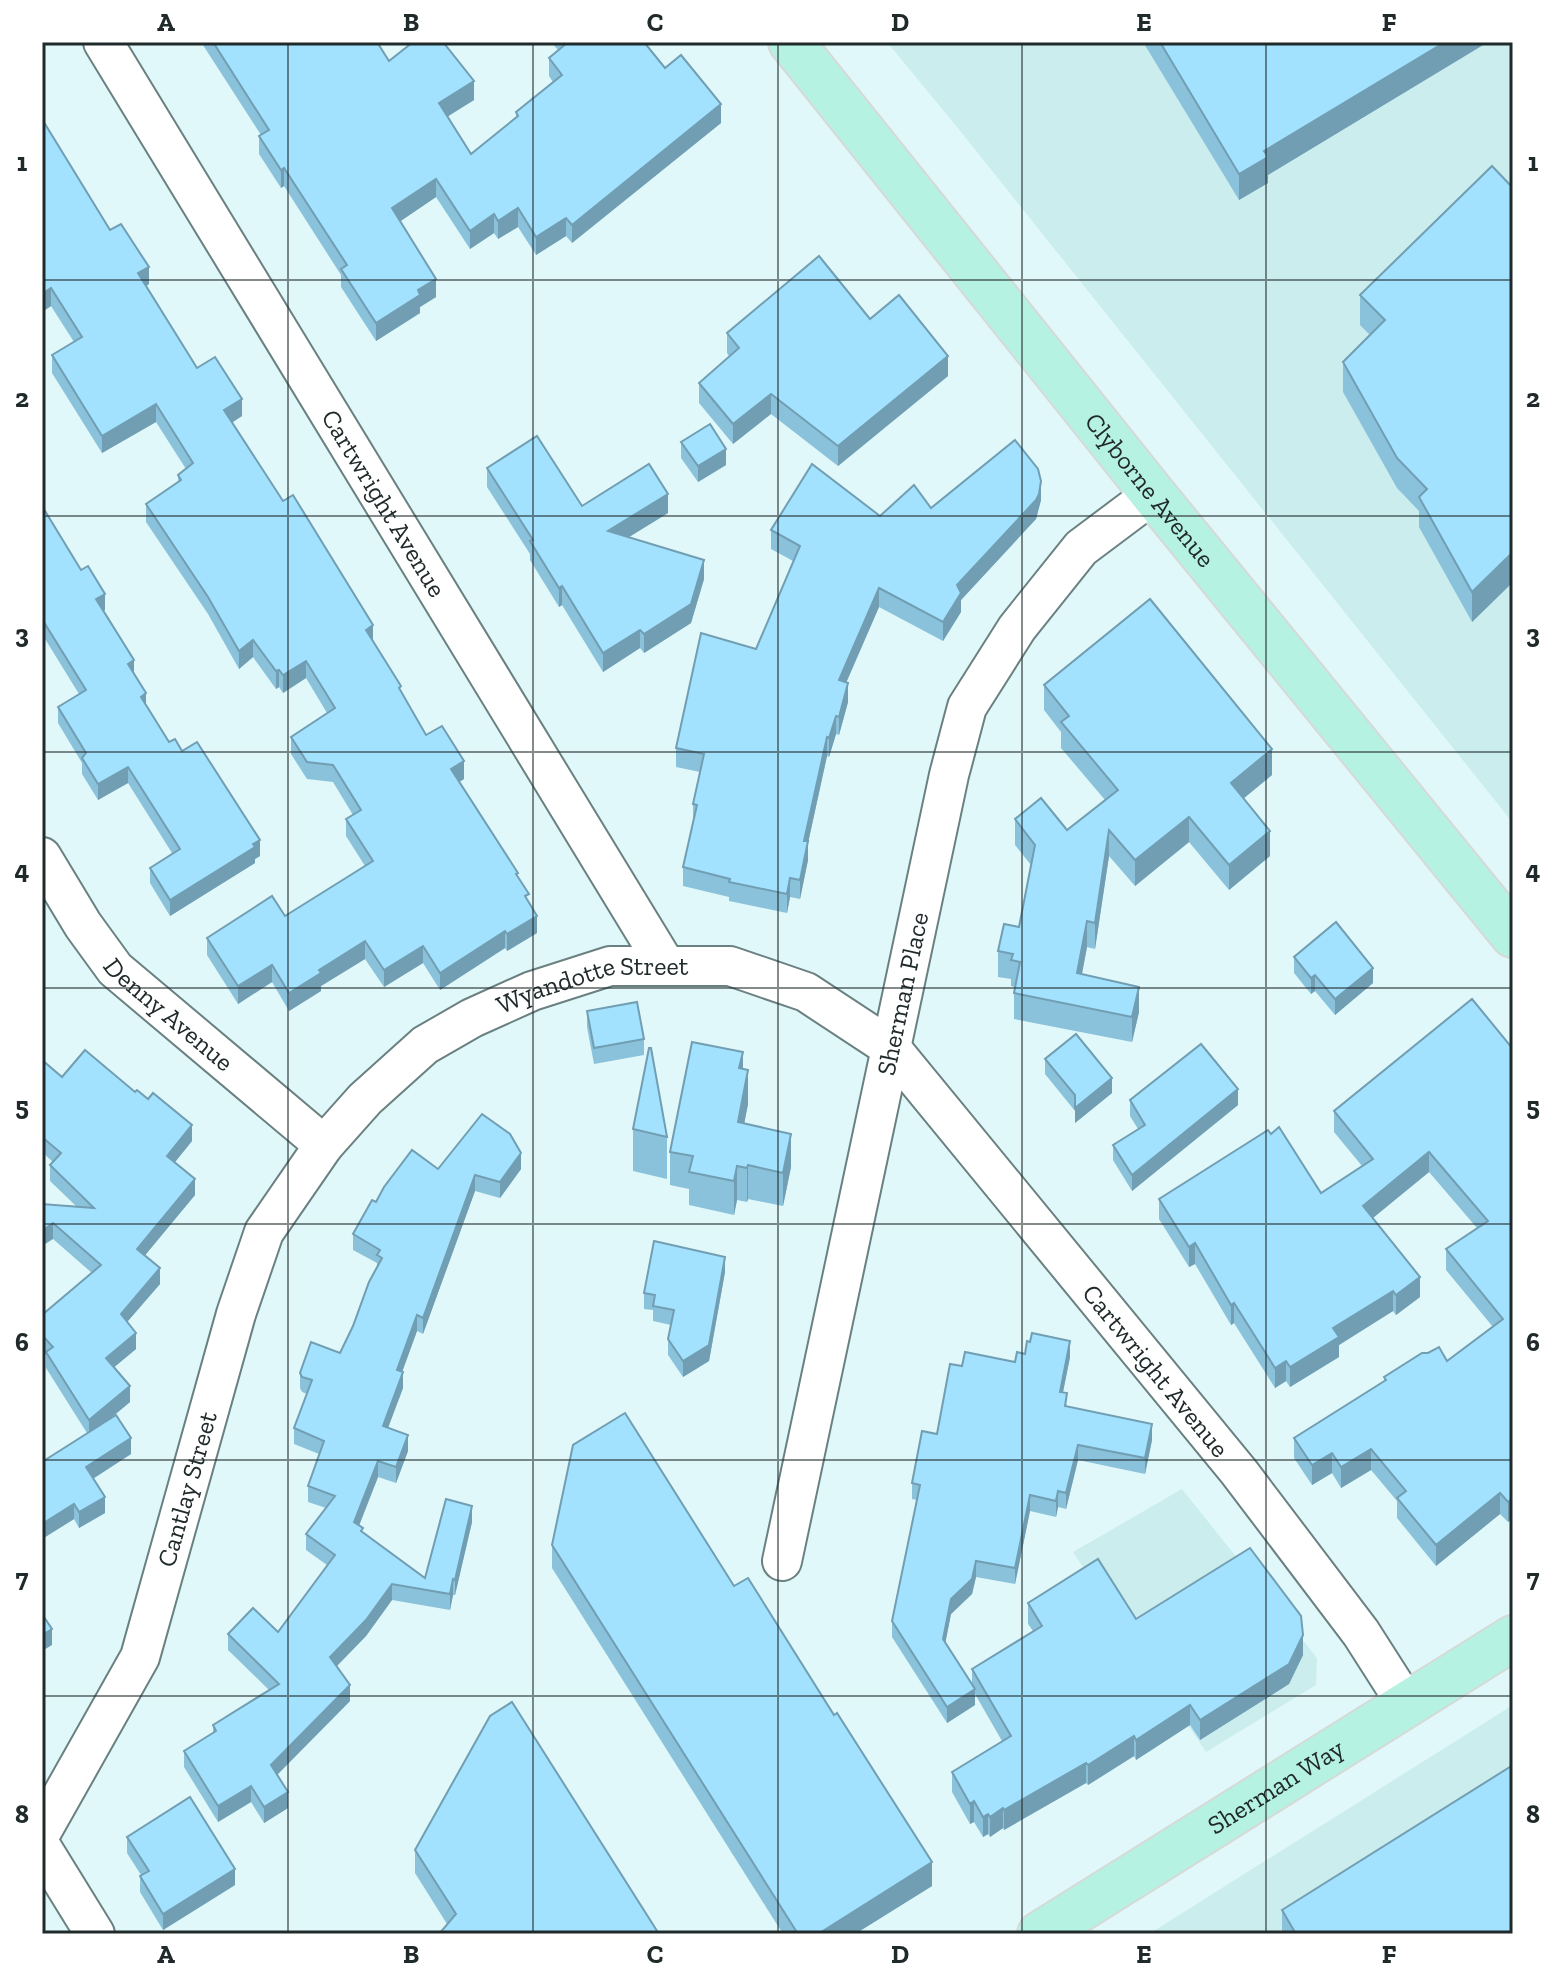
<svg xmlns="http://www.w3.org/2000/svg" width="1555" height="1976" font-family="'Zilla Slab',serif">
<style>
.built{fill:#cbedee}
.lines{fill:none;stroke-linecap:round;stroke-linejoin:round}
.minor-casing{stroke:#6a8081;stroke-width:42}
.primary-casing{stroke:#d7d9d9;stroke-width:48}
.minor{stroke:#fff;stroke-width:38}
.primary{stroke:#b6f2e1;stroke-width:44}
.wall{fill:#8bc2db}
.shaded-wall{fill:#719eb2}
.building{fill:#a2e2ff;stroke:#719eb2;stroke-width:2}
.grid{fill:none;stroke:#212a2b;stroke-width:2;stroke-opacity:0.55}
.labels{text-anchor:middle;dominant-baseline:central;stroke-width:8;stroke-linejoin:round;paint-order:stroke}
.street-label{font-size:26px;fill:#212a2b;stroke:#fff}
.neatline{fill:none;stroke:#212a2b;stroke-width:3}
.grid-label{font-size:26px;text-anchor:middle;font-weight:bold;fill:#212a2b}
</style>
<rect width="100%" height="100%" fill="#e0f8f9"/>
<g class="built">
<polygon points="887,42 1513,42 1513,823 957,127"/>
<polygon points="1182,1489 1317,1658 1316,1685 1206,1752 1073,1552"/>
<polygon points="1513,1705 1513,1934 1149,1934"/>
</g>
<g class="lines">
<defs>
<g id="minor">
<path id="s1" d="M103,42L666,966"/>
<path id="s2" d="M42,857L83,925L115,969L324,1145"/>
<path id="s3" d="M782,1561L949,775L967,707L1017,628L1081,548L1153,494"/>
<path id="s4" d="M42,1831L140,1657L236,1314L264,1232L324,1145L365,1099L425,1045L472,1018L532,991L610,966H730L806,992L891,1048L1239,1472L1361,1633L1407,1705"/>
<polyline points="42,1848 95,1934"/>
</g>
<g id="primary">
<path id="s5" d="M791,42L1153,494L1513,935"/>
<path id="s6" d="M1040,1934L1513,1638"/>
</g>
</defs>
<use href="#minor" class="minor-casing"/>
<use href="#primary" class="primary-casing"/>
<use href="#minor" class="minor"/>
<use href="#primary" class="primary"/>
</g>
<g class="wall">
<polygon points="201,42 377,42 389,61 474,100 447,116 471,154 516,118 516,112 553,82 549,76 549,58 558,50 551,42 644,42 665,68 721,123 572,243 566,236 536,255 518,227 498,239 494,233 470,249 436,197 400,221 436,297 420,307 420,313 376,341 341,287 341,275 284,186 281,188 259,154 259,136 261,135"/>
<polygon points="1143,42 1488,42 1268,175 1268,183 1239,200"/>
<polygon points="42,119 110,230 149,284 146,286 197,368 242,416 232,422 373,641 426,735 464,779 459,782 518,878 529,903 537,933 507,951 505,948 440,990 423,963 384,987 365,959 321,986 321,991 289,1011 272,982 238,1004 207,955 207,938 285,916 365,866 346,836 346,819 353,815 333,782 307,779 291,754 291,737 327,713 306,678 283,693 279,687 276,689 253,657 239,669 208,614 146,522 146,504 178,482 178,475 186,469 156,422 102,453 52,373 52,355 74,342 51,306 42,312"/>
<polygon points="1513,188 1513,582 1472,622 1419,527 1419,511 1397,488 1343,392 1343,362 1370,335 1360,325 1360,295"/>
<polygon points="870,319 948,376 838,466 771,414 733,444 699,403 699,383 729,356 727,353 727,333"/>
<polygon points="681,442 726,465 698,482 681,458"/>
<polygon points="487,468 582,506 668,513 629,537 704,579 691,623 644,653 640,648 603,672 562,605 559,607 530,560 530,554 487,487"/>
<polygon points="1041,500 1036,519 961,600 961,612 943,641 879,607 846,683 848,702 839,735 836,734 829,757 827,756 808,843 808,860 800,899 790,897 787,913 729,901 729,897 683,886 683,867 693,820 693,804 700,772 676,767 676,748 756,649 793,561 771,549 771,530 931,508"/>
<polygon points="42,506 105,610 103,611 134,675 146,705 169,742 182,751 260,856 255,859 255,863 170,916 150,883 150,868 172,853 128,783 98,800 82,774 82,763 58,723 58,707 79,694 42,634"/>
<polygon points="1044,685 1272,775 1243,798 1270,856 1229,890 1189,842 1135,886 1109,856 1095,949 1087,947 1082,974 1139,1012 1132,1042 1014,1019 1014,993 1015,987 1011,986 1011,979 998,977 998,951 1019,927 1031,865 1015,845 1015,819 1067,830 1105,800 1061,748 1061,732 1044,710"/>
<polygon points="1294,957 1373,983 1335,1015 1315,991 1311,994 1294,973"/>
<polygon points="587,1011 644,1039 644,1055 594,1064 587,1027"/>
<polygon points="1513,1049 1513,1518 1508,1522 1500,1514 1436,1566 1397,1518 1397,1501 1371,1470 1341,1488 1332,1473 1312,1485 1294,1458 1294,1438 1384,1382 1384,1377 1447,1361 1493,1327 1446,1270 1446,1249 1477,1228 1429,1172 1373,1218 1420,1297 1396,1315 1393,1311 1339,1345 1339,1357 1290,1387 1286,1381 1275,1388 1234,1323 1231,1325 1195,1264 1189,1267 1159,1219 1159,1199 1321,1193 1362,1166 1334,1132 1334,1111"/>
<polygon points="1045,1059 1112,1093 1075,1123 1075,1111 1045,1074"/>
<polygon points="42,1060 62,1077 192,1141 175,1162 195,1195 145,1255 160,1284 127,1322 136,1349 114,1367 130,1402 106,1422 131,1454 93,1479 105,1513 79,1528 74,1519 42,1539 42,1462 87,1433 46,1368 46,1355 42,1350 42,1315 92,1273 53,1239 42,1204 76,1206 50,1181 50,1165 53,1162 42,1152"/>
<polygon points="743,1069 748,1104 744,1123 791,1167 783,1206 748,1199 747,1202 737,1200 734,1215 689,1205 689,1189 670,1185 670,1152"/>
<polygon points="1130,1100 1238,1105 1132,1191 1113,1160 1113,1145 1138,1129 1130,1116"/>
<polygon points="633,1129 667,1137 667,1179 633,1171"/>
<polygon points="438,1169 521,1169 500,1198 475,1191 423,1334 417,1331 402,1372 403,1388 388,1428 408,1451 396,1483 378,1477 359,1526 363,1532 425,1578 472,1522 455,1595 453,1595 450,1610 392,1600 366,1636 337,1666 350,1701 277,1775 288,1808 264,1823 251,1802 218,1822 184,1767 184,1751 213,1733 213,1725 269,1690 228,1650 228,1634 278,1632 327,1565 306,1550 306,1534 326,1508 308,1502 308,1486 319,1454 294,1444 294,1428 307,1394 302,1392 300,1388 300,1373 340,1353 353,1326 377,1268 377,1263 353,1250 353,1234 376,1202"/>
<polygon points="725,1272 709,1361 683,1377 668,1355 668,1339 671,1325 653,1321 653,1310 644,1309 644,1293"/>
<polygon points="1025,1354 1070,1357 1063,1392 1067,1407 1152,1440 1145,1474 1078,1460 1066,1509 1058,1507 1056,1517 1030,1511 1015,1584 976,1577 972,1594 951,1614 945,1643 972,1684 972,1669 1033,1631 1028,1624 1028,1603 1136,1619 1303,1655 1289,1684 1200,1740 1190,1725 1136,1760 1134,1756 1088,1785 1086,1783 1004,1830 1003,1828 990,1837 988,1834 983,1837 974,1822 970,1824 952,1792 952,1772 1002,1741 975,1694 975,1705 947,1723 892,1637 892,1621 917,1500 912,1499 912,1483 937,1434 962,1366 1015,1362"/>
<polygon points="552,1545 734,1586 932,1886 855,1934 783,1934 552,1568"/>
<polygon points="127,1837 235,1885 163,1930 140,1892 140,1876 141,1875 127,1853"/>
<polygon points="415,1850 659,1934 447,1924 415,1873"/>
<polygon points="1282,1910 1513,1934 1282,1934"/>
</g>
<g class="shaded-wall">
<polygon points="1445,42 1488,42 1268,175 1268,183 1239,200 1239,174 1264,151"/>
<polygon points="474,81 474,100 439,122 439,103"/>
<polygon points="721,104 721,123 572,243 572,225"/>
<polygon points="284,168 284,186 281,188 281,170"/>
<polygon points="436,179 436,197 392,227 392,208"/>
<polygon points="518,208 518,227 498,239 498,221"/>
<polygon points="494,214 494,233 470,249 470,231"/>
<polygon points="566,218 566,236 536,255 536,237"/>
<polygon points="149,267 149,284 138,291 138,273"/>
<polygon points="436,279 436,297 420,307 420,313 376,341 376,323 418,290"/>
<polygon points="51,288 51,306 42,312 42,294"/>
<polygon points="948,356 948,376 838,466 838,446"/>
<polygon points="771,394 771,414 733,444 733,424"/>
<polygon points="242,399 242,416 224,428 224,410"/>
<polygon points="156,404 156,422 102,453 102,436"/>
<polygon points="726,449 726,465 698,482 698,466"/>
<polygon points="1041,481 1041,500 1036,519 961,600 961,612 943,641 943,622 957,585"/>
<polygon points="668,494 668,513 608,550 608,531"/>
<polygon points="1513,552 1513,582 1472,622 1472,592"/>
<polygon points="704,560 704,579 691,623 644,653 644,634"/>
<polygon points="562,586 562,605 559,607 559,588"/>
<polygon points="879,588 879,607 839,699 839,680"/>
<polygon points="105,594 105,610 96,615 96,599"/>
<polygon points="373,625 373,643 366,630"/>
<polygon points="640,630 640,648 603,672 603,653"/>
<polygon points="253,640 253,657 239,669 239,651"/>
<polygon points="134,660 134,676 128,664"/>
<polygon points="306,661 306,678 283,693 283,675"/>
<polygon points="279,670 279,687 276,689 276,671"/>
<polygon points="848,683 848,702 839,735 839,717"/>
<polygon points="146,693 146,709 141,697"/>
<polygon points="836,716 836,734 829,757 829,738"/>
<polygon points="827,737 827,756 808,843 808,860 800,899 800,880 804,841"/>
<polygon points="1272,749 1272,775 1231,809 1231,783"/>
<polygon points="464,761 464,779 451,787 451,769"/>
<polygon points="128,767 128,783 98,800 98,784"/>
<polygon points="1189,817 1189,842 1135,886 1135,860"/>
<polygon points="1109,830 1109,856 1095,949 1095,923"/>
<polygon points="1270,831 1270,856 1229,890 1229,865"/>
<polygon points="260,840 260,856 255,859 255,863 170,916 170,900"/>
<polygon points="790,878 790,897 787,913 787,894"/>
<polygon points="537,916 537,933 507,951 507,934"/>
<polygon points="1087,921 1087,947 1077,999 1077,973"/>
<polygon points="505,931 505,948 440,990 440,973"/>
<polygon points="365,941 365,959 321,986 321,991 289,1011 289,993 319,970"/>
<polygon points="423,946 423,963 384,987 384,970"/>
<polygon points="272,965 272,982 238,1004 238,986"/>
<polygon points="1373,968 1373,983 1335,1015 1335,999"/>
<polygon points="1315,975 1315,991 1311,994 1311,978"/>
<polygon points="1139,987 1139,1012 1132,1042 1132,1017"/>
<polygon points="743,1052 743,1086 739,1068"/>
<polygon points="748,1070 748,1104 738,1156 738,1122"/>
<polygon points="1112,1078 1112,1093 1075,1123 1075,1108"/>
<polygon points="1238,1089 1238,1105 1132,1191 1132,1175"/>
<polygon points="192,1125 192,1141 167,1172 167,1156"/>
<polygon points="791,1134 791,1167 783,1206 783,1173"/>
<polygon points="1429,1152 1429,1172 1363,1226 1363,1206"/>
<polygon points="521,1153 521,1169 500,1198 500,1182"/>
<polygon points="748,1165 748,1199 747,1202 747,1168"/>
<polygon points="737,1166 737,1200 734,1215 734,1181"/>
<polygon points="475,1175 475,1191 423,1334 423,1318"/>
<polygon points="195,1179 195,1195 137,1265 137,1249"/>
<polygon points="53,1223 53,1239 42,1246 42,1231"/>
<polygon points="1195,1243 1195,1264 1189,1267 1189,1247"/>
<polygon points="725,1257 725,1272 709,1361 683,1377 683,1361"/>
<polygon points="160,1268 160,1284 121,1329 121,1314"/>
<polygon points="1420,1277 1420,1297 1396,1315 1396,1295"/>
<polygon points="1393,1291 1393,1311 1339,1345 1339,1357 1290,1387 1290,1367 1333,1328"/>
<polygon points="1234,1303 1234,1323 1231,1325 1231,1305"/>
<polygon points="417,1315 417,1331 397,1386 397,1370"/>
<polygon points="136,1333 136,1349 106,1374 106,1358"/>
<polygon points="1070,1341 1070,1357 1060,1407 1060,1392"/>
<polygon points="1286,1361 1286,1381 1275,1388 1275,1368"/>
<polygon points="403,1372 403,1388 383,1441 383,1426"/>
<polygon points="130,1386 130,1402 89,1436 89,1420"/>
<polygon points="1152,1424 1152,1440 1145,1474 1145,1458"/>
<polygon points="408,1435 408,1451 396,1483 396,1467"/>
<polygon points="131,1438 131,1454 86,1483 86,1467"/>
<polygon points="1078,1445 1078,1460 1066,1509 1066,1493"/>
<polygon points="1371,1449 1371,1470 1341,1488 1341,1467"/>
<polygon points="1332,1453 1332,1473 1312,1485 1312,1465"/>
<polygon points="378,1461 378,1477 354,1538 354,1522"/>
<polygon points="1058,1491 1058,1507 1056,1517 1056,1501"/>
<polygon points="1500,1493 1500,1514 1436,1566 1436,1545"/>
<polygon points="1030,1495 1030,1511 1015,1584 1015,1568"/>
<polygon points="105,1497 105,1513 79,1528 79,1512"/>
<polygon points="1513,1498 1513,1518 1508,1522 1508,1502"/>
<polygon points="74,1504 74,1519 42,1539 42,1524"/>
<polygon points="472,1506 472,1522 455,1595 455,1580"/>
<polygon points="976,1561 976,1577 972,1594 951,1614 943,1655 943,1639 951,1599"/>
<polygon points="453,1579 453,1595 450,1610 450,1594"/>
<polygon points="392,1584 392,1600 366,1636 330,1673 330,1657"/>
<polygon points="52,1629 52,1645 42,1651 42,1635"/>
<polygon points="1303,1635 1303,1655 1289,1684 1200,1740 1200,1720"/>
<polygon points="350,1685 350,1701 271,1781 271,1765"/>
<polygon points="975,1689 975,1705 947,1723 947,1707"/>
<polygon points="1190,1705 1190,1725 1136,1760 1136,1740"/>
<polygon points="1134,1736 1134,1756 1088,1785 1088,1765"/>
<polygon points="1086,1763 1086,1783 1004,1830 1004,1810"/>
<polygon points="251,1786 251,1802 218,1822 218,1806"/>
<polygon points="288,1792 288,1808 264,1823 264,1807"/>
<polygon points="974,1801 974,1822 970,1824 970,1804"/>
<polygon points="1003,1808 1003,1828 990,1837 990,1817"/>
<polygon points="988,1814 988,1834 983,1837 983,1817"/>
<polygon points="932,1862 932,1886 855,1934 818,1934"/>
<polygon points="235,1869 235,1885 163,1930 163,1914"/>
</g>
<g class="building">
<polygon points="213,42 377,42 389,61 413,42 443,42 474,81 439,103 471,154 518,116 516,112 562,75 549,58 567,43 566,42 644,42 665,68 681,55 721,104 572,225 566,218 536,237 518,208 498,221 494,214 470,231 436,179 392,208 436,279 418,290 420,295 376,323 341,269 347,265 284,168 281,170 259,136 269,130"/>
<polygon points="1160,42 1445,42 1264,151 1268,157 1239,174"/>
<polygon points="42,119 110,230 121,224 149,267 138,273 197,368 215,357 242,399 224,410 283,501 293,495 373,625 366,630 401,686 399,688 426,735 442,726 464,761 451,769 518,873 516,874 529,894 525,896 537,916 507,934 505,931 440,973 423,946 384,970 365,941 319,970 321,973 289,993 272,965 238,986 207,938 272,896 285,916 373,861 346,819 361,810 333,765 307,762 291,737 335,708 306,661 283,675 279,670 276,671 253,640 239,651 208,597 146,504 181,480 178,475 193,463 156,404 102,436 52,355 82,337 51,288 42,294"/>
<polygon points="1492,166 1513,188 1513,552 1472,592 1419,497 1427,489 1397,458 1343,362 1385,320 1360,295"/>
<polygon points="819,256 870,319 899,295 948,356 838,446 771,394 733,424 699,383 739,348 727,333"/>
<polygon points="710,424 726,449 698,466 681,442"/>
<polygon points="537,436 582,506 649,464 668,494 608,531 704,560 691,604 644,634 640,630 603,653 562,586 559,588 530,541 533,540 487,468"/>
<polygon points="1015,440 1038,469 1041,481 1039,494 1036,500 957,585 961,593 943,622 879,588 839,680 848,683 839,717 836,716 829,738 827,737 804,841 808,841 800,880 790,878 787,894 729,882 730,879 683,867 697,805 693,804 704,754 676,748 701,633 756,649 800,546 771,530 812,464 880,516 914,485 931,508"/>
<polygon points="42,506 81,570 88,566 105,594 96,599 134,660 128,664 146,693 141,697 169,742 175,739 182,751 197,742 260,840 253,844 255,847 170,900 150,868 180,849 128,767 98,784 82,758 86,753 58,707 86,690 42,619"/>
<polygon points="1150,599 1272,749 1231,783 1270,831 1229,865 1189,817 1135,860 1109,830 1095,923 1087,921 1077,973 1139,987 1132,1017 1014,993 1020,962 1011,960 1013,954 998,951 1004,924 1019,927 1035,845 1015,819 1041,798 1067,830 1118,790 1061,722 1069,716 1044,685"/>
<polygon points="1336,922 1373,968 1335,999 1315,975 1311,978 1294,957"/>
<polygon points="1472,999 1513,1049 1513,1498 1508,1502 1500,1493 1436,1545 1397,1498 1406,1491 1371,1449 1341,1467 1332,1453 1312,1465 1294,1438 1386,1380 1384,1377 1422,1353 1428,1353 1439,1347 1447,1361 1503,1319 1446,1249 1488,1221 1429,1152 1363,1206 1420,1277 1396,1295 1393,1291 1333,1328 1339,1337 1290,1367 1286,1361 1275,1368 1234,1303 1231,1305 1195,1243 1189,1247 1159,1199 1268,1130 1271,1134 1279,1127 1321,1193 1373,1159 1334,1111"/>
<polygon points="637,1002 644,1039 594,1048 587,1011"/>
<polygon points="1076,1034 1112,1078 1075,1108 1075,1095 1045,1059"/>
<polygon points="692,1042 743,1052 739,1068 748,1070 738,1122 791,1134 783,1173 748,1165 747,1168 737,1166 734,1181 689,1172 693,1156 670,1152"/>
<polygon points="1201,1044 1238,1089 1132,1175 1113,1145 1145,1125 1130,1100"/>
<polygon points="649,1048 651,1048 667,1137 633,1129"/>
<polygon points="85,1050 135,1092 137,1090 148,1099 153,1093 192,1125 167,1156 195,1179 137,1249 160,1268 121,1314 136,1333 106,1358 130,1386 89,1420 46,1352 53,1347 42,1335 42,1315 101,1265 53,1223 42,1231 42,1204 94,1208 50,1165 61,1153 42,1137 42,1060 62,1077"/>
<polygon points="482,1114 510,1134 521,1153 500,1182 475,1175 423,1318 417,1315 397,1370 403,1372 383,1426 408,1435 396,1467 378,1461 354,1522 363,1528 361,1531 425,1578 446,1499 472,1506 455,1580 453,1579 450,1594 392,1584 366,1620 330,1657 350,1685 271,1765 288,1792 264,1807 251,1786 218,1806 184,1751 216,1731 213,1725 279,1684 228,1634 253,1608 278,1632 335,1555 306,1534 335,1496 308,1486 324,1441 294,1428 312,1380 302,1377 300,1373 311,1342 340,1353 353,1326 369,1282 382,1258 377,1255 380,1250 353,1234 372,1200 376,1202 384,1187 412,1150 438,1169"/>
<polygon points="654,1241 725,1257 709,1345 683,1361 668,1339 674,1310 653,1306 655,1295 644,1293"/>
<polygon points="1032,1333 1070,1341 1060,1392 1067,1393 1065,1406 1152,1424 1145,1458 1078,1445 1066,1493 1058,1491 1056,1501 1030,1495 1015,1568 976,1561 972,1579 951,1599 943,1639 975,1689 947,1707 892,1621 920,1485 912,1483 922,1431 937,1434 950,1364 962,1366 965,1352 1015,1362 1017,1352 1025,1354 1027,1341 1030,1342"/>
<polygon points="625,1413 734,1586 748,1578 834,1715 837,1713 932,1862 818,1934 798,1934 552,1545 573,1445"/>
<polygon points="116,1415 131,1438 86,1467 105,1497 79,1512 74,1504 42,1524 42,1462"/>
<polygon points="1250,1548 1301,1616 1303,1635 1289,1664 1200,1720 1190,1705 1136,1740 1134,1736 1088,1765 1086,1763 1004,1810 1003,1808 990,1817 988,1814 983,1817 974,1801 970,1804 952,1772 1011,1736 972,1669 1042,1626 1028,1603 1098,1559 1136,1619"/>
<polygon points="42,1614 52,1629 42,1635"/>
<polygon points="512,1702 659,1934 439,1934 456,1914 415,1850 490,1716"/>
<polygon points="1513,1765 1513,1934 1296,1934 1282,1910"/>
<polygon points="190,1797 235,1869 163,1914 140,1876 149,1871 127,1837"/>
</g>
<path class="grid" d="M288,42V1934M533,42V1934M778,42V1934M1022,42V1934M1266,42V1934M42,280H1513M42,516H1513M42,752H1513M42,988H1513M42,1224H1513M42,1460H1513M42,1696H1513"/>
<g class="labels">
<g class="street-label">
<text stroke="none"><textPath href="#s5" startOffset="574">Clyborne Avenue</textPath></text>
<text stroke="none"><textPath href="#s1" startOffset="540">Cartwright Avenue</textPath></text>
<text stroke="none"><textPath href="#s4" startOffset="1072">Wyandotte Street</textPath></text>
<text stroke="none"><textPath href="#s3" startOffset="580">Sherman Place</textPath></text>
<text stroke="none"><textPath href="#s2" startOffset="204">Denny Avenue</textPath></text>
<text stroke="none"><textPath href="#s4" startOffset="1812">Cartwright Avenue</textPath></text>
<text stroke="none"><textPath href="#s4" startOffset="374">Cantlay Street</textPath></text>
<text stroke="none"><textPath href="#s6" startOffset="278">Sherman Way</textPath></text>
</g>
</g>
<rect width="1555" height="1976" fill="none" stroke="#ffffff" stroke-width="88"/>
<rect x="44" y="44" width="1467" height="1888" class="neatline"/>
<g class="grid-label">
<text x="166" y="31">A</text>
<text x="411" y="31">B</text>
<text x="655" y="31">C</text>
<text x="900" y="31">D</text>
<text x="1144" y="31">E</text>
<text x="1389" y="31">F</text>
<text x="22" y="171">1</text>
<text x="1533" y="171">1</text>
<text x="22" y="407">2</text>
<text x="1533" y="407">2</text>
<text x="22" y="643">3</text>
<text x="1533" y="643">3</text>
<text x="22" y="879">4</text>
<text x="1533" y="879">4</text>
<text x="22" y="1115">5</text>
<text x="1533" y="1115">5</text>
<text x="22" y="1351">6</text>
<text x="1533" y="1351">6</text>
<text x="22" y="1587">7</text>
<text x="1533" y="1587">7</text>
<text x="22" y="1823">8</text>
<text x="1533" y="1823">8</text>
<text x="166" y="1963">A</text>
<text x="411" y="1963">B</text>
<text x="655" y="1963">C</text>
<text x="900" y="1963">D</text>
<text x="1144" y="1963">E</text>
<text x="1389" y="1963">F</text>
</g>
</svg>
